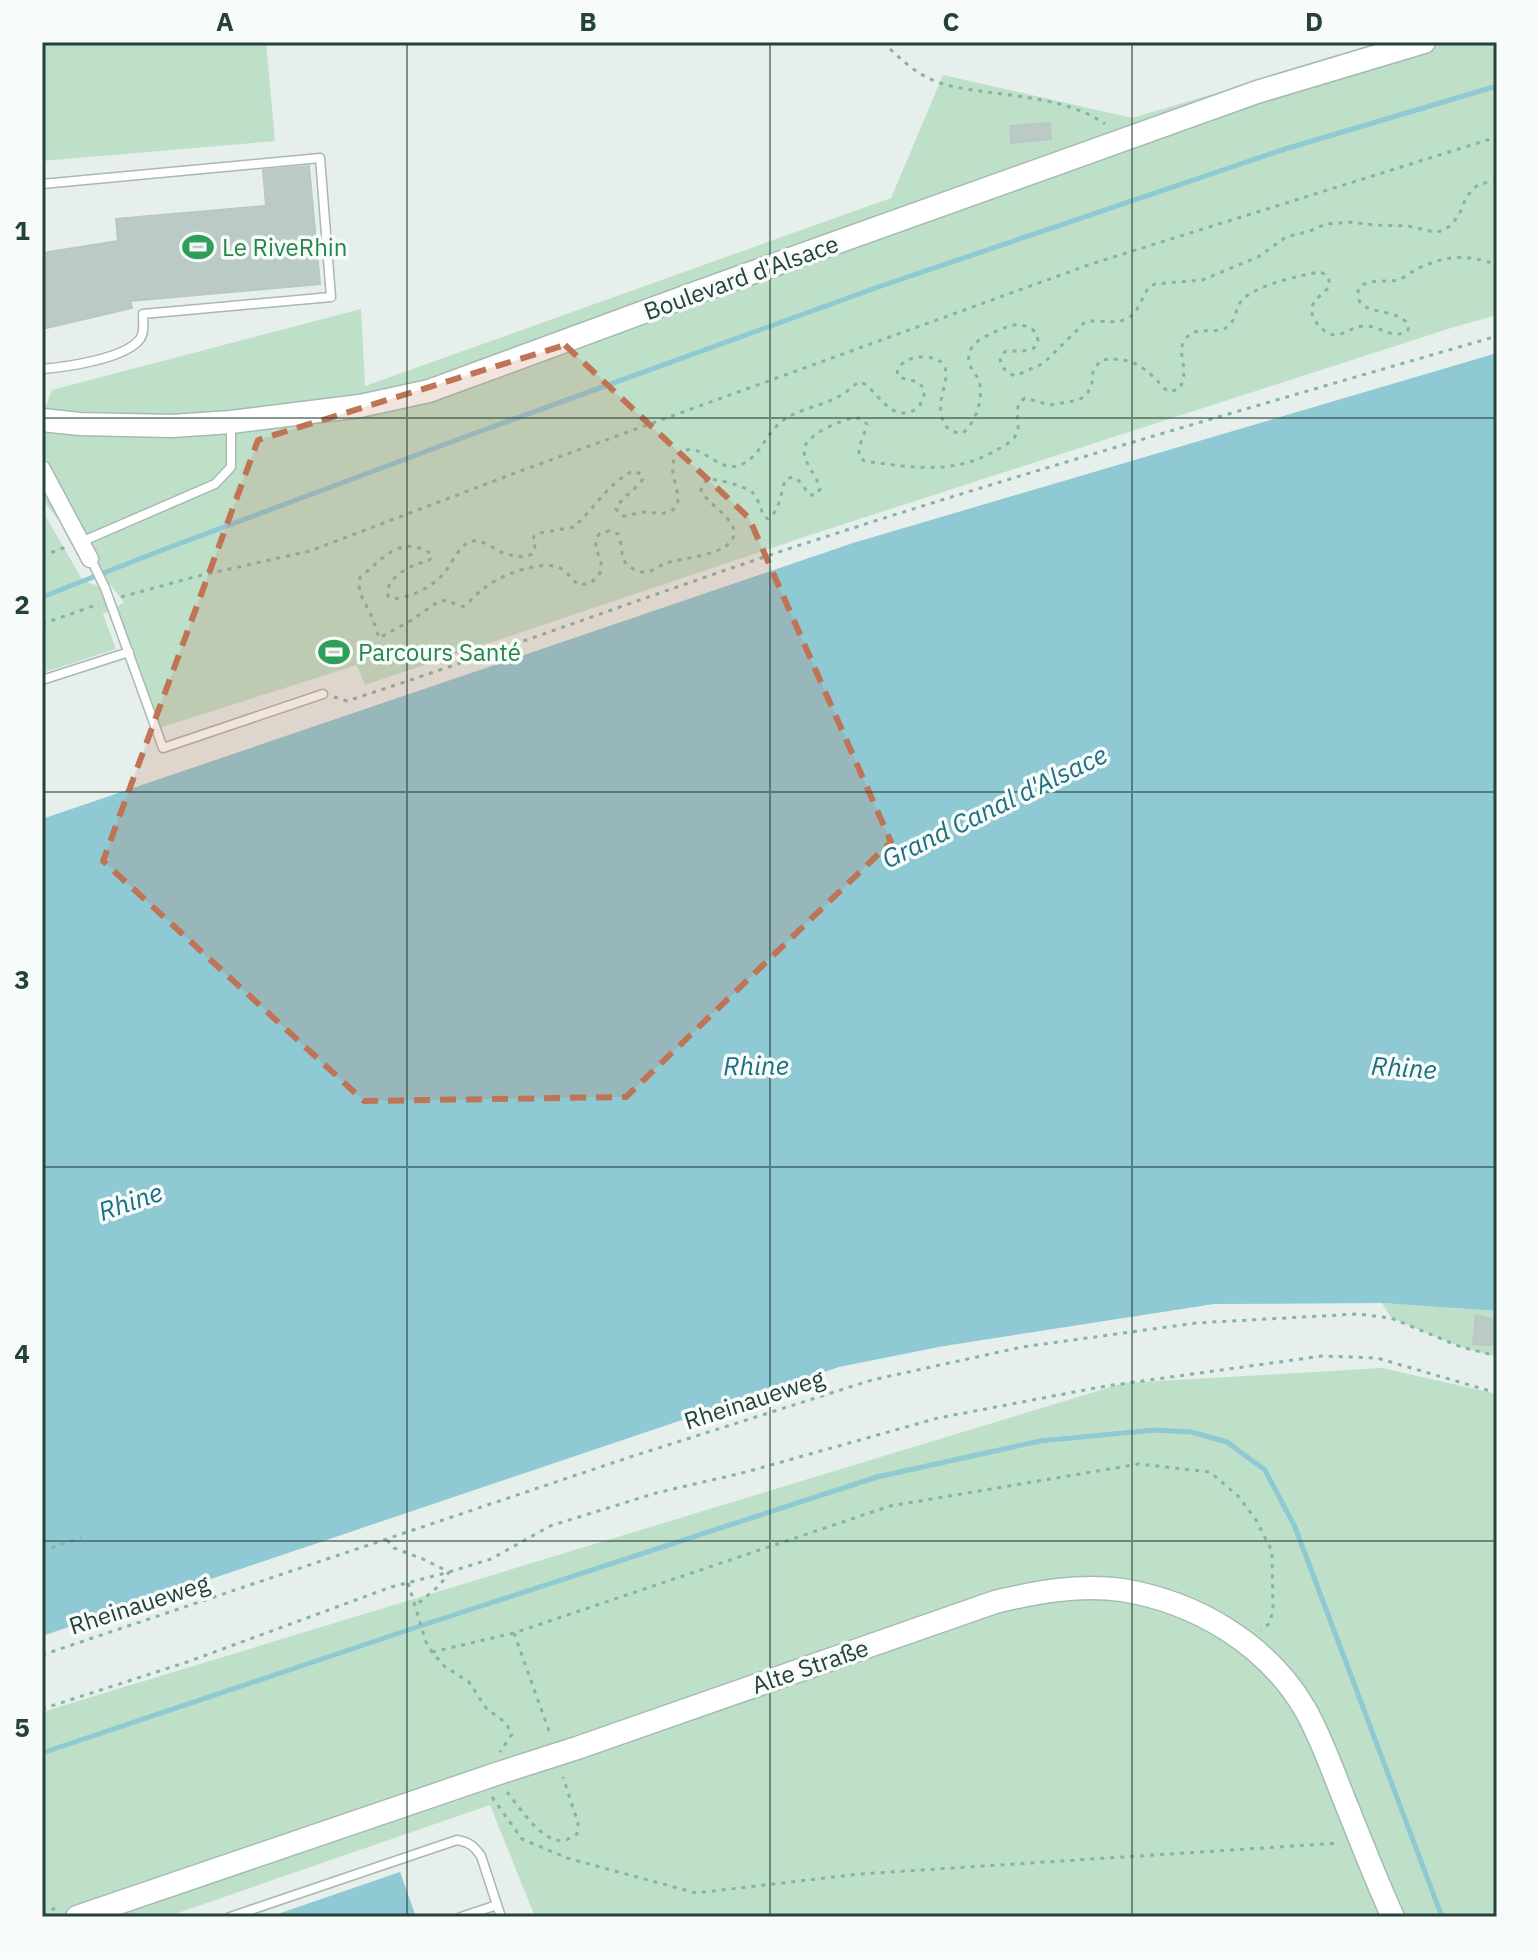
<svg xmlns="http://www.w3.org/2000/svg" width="1539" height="1959" font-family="'IBM Plex Sans',sans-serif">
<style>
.green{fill:#bfe0c8}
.water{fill:#8ec9d4}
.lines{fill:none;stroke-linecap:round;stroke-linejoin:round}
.stream{stroke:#8ec9d4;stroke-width:5}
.building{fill:#bbcac4;stroke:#b8c9c2;stroke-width:2}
.lane-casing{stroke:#a8b8b2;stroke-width:11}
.street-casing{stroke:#a8b8b2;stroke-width:19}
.secondary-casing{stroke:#a4bbb3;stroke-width:25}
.path{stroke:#86b3a5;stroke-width:3;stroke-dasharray:4 6;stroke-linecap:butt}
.lane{stroke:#fff;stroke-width:8}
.street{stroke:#fff;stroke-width:16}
.secondary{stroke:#fff;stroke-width:22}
.marked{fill:#c07456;fill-opacity:0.2;stroke:#c07456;stroke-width:6;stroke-dasharray:16 10;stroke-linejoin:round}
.grid{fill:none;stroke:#24423a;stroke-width:2;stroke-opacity:0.55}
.labels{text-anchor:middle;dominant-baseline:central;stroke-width:7;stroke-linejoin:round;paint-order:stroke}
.leisure-label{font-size:24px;fill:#27864d;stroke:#f7fbf9;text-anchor:start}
.street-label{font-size:24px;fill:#24423a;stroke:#f7fbf9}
.water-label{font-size:26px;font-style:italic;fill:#1c6f80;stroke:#f7fbf9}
.neatline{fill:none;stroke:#24423a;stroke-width:3}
.grid-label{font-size:26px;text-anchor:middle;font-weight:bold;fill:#24423a}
</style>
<rect width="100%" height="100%" fill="#e6efeb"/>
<g class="green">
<polygon points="42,42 266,42 275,141 42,161"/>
<polygon points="1389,42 1497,42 1497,315 1451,328 807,536 365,685 357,665 156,729 113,610 103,614 116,649 42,673 42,510 83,581 105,588 113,609 124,602 42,499 42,416 52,390 361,309 365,386 891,198 943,75 1132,118"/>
<polygon points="1382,1303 1497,1311 1497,1357 1461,1347 1391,1318"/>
<polygon points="1382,1368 1497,1394 1497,1917 535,1917 490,1805 166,1917 42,1917 42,1712 1124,1383"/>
</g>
<g class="water">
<polygon points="1497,353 1497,1311 1382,1303 1214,1304 944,1346 839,1367 42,1636 42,819 853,543"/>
<polygon points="400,1872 416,1917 269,1917"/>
</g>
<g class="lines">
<g class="stream">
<polyline points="42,597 165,549 470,435 881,286 1282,150 1497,86"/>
<polyline points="42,1753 426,1624 877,1477 1040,1441 1155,1430 1191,1432 1227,1442 1265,1470 1295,1527 1442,1917"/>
</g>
</g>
<g class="building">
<polygon points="1050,123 1051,139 1011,143 1010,126"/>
<polygon points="309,166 320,284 130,301 132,308 42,329 42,253 118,241 116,219 266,206 263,170"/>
<polygon points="1476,1316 1497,1320 1497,1343 1489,1345 1473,1344"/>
</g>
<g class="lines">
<defs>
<g id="lane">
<path d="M42,184L320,158L331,297L143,314C143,322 145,332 140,339C125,359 66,367 42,369"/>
<polyline points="81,542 215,484 231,467 231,423"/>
<polyline points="91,559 105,588 163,748 323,694"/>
<polyline points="42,680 129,652"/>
<path d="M230,1917L457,1840C469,1842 474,1846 481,1856L501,1917"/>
<polyline points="461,1917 497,1905"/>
</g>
<polyline id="street" points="42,469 90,559"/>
<g id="secondary">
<polyline points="42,420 80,424 172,426 231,422 360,406 429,391 698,292 1257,92 1424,42"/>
<path d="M77,1917L499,1773L577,1748L995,1602C1036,1592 1080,1584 1122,1590C1196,1602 1267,1644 1305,1709C1321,1737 1332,1769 1344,1799C1360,1838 1375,1878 1393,1917"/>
</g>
</defs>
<use href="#lane" class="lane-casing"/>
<use href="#street" class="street-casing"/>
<use href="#secondary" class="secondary-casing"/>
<g class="path">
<path d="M883,42C899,58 916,74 937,82C951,87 966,89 980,91C1021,97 1071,100 1105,124"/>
<path d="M1497,181L1479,184L1472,190L1466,198L1459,215L1450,226L1442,231L1434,232L1408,226L1374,225L1351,222L1326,224L1310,231L1286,237L1258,257L1202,280L1155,284L1148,288L1136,311L1129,318L1118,322L1093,321L1085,322L1044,363L1015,376C1005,371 1001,368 1000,357L1006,351H1023L1034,348L1038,341C1037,331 1032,328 1022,325C1012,323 1002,329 992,333C979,339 964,348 970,365C972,371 977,375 979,381C984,398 976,422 963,433C942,434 938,413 942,396C946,378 953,360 927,357C915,356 906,359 898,368L897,374C906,384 917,375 925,391C923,400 920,409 910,412C889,419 878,391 861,382C853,384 849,391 841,395C822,407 797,408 780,423C764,436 759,460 737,466C716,471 701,441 681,452C656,467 698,507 664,513C658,514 652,512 646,512C638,512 630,516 622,516L616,509C622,496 635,491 643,479L641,474L633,471C608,483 594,509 574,527L540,533L534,536L533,543L535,547L532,554L526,557C517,557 509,555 501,552C493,548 482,539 472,541C460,544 454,560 447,569C435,586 413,597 393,599L388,596C385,580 403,570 417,564C421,562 426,563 429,560C431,559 431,556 432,554C400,534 384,558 360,577L359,591L372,617L379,638L410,621L438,602L447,600C451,602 460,607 464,606C467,605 478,592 483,589C498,576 541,559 560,568C567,571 572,580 579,585L590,583C594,580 598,577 600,573C606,558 589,549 599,534L609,531L618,534C624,545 618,559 630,567C634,570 642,573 647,572C653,571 659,566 664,564C681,557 732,556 734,534C736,519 708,504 701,491C702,486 702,483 708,480C715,477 746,487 752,492C761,500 758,511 768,519C781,510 780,492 786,479L793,477L799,481L810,495H816L820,489C817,475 803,463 804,449C806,435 843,418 856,418C863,418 863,420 867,424C865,435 858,444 859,456L864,461C908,467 952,475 993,452C1000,448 1009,444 1014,438C1025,424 1009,409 1025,398L1050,405L1079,400L1087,394L1092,385L1093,370L1101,360C1133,356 1145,367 1165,389L1169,392L1179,389C1191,369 1176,355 1184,341C1193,325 1209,334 1223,329C1237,324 1234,308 1243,299C1257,285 1301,275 1320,272C1328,275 1330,279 1329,287C1324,293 1314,299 1312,307C1309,318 1324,334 1334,335C1346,335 1354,325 1365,326C1381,326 1394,341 1408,330V324C1395,307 1360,316 1358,296C1356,276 1386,283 1398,280C1406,277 1412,271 1419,268C1447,255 1469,254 1497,265"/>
<polyline points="42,556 66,547"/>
<polyline points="121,597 198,576 310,551 523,470 1091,264 1497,137"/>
<polyline points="42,624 99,604"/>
<path d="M334,697L347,701C495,653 641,598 788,549C1023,472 1260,405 1497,336"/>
<polyline points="387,1540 394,1548 423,1559 449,1572 440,1585 415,1606"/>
<polyline points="42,1551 81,1538"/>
<polyline points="408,1583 426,1642 432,1652 444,1666 469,1682 486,1708 506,1723 512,1734 500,1752"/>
<polyline points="514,1633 550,1734"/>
<polyline points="432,1652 514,1633 890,1506 1139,1464 1210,1472 1238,1496 1256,1520 1272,1551 1273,1609 1270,1623 1261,1630"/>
<polyline points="42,1655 627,1458 872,1380 1022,1347 1196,1323 1357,1314 1391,1318 1461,1347 1497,1356"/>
<polyline points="42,1709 190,1661 391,1587 449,1572 491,1559 550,1526 656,1493 746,1472 938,1418 1106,1386 1322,1356 1377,1358 1497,1393"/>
<path d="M507,1792C519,1806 542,1845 565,1840C568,1840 574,1835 577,1834L578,1823L563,1777"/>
<polyline points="492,1797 522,1839 567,1858 696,1893 860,1874 1340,1843"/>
<polyline points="42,1913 59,1907"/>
</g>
<use href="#lane" class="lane"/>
<use href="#street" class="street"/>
<use href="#secondary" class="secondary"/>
</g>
<path class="marked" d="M565,345L749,518L891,842L626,1097L364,1101L103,861L258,440Z"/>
<path class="grid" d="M407,42V1917M770,42V1917M1132,42V1917M42,418H1497M42,792H1497M42,1167H1497M42,1541H1497"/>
<defs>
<symbol id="stadium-bare" viewBox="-9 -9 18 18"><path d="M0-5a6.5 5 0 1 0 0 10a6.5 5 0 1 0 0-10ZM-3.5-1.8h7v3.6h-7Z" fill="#2e9e5b" stroke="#f7fbf9" stroke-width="2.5" paint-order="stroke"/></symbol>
</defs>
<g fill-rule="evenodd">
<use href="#stadium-bare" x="176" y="225" width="44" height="44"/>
<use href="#stadium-bare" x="312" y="630" width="44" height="44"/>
</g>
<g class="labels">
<g class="leisure-label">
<text x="222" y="247">Le RiveRhin</text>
<text x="358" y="652">Parcours Santé</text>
</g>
<g class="street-label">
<text transform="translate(741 277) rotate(-20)">Boulevard d'Alsace</text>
<text transform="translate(754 1399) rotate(-18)">Rheinaueweg</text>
<text transform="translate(139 1604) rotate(-18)">Rheinaueweg</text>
<text transform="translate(810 1666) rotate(-19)">Alte Straße</text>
</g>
<g class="water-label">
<text transform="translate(994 806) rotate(-26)">Grand Canal d'Alsace</text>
<text transform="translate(756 1065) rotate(-1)">Rhine</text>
<text transform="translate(1404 1067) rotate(4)">Rhine</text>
<text transform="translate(130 1201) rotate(-19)">Rhine</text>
</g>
</g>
<rect width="1539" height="1959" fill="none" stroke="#f7fbf9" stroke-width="88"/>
<rect x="44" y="44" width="1451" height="1871" class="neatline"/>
<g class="grid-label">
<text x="225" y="31">A</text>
<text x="588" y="31">B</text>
<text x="951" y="31">C</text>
<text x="1314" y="31">D</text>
<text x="22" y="240">1</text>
<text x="22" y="614">2</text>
<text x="22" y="989">3</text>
<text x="22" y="1363">4</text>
<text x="22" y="1737">5</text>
</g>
</svg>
